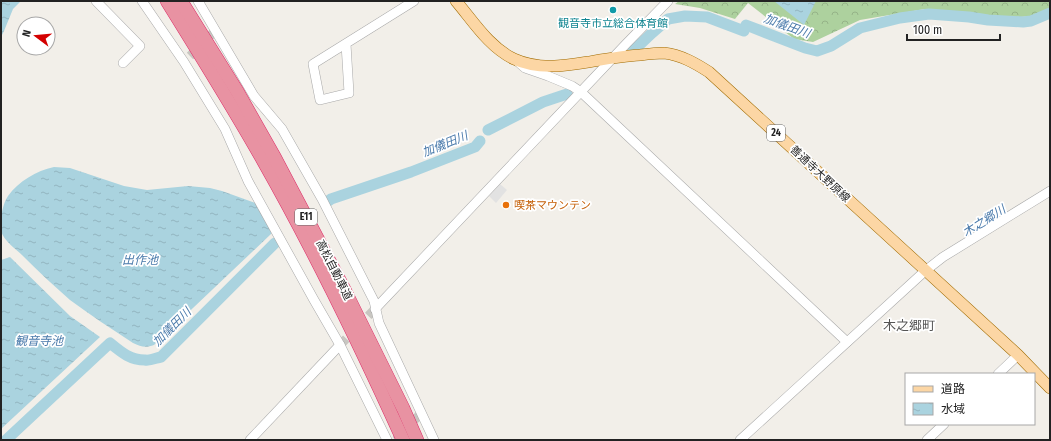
<svg xmlns="http://www.w3.org/2000/svg" width="1051" height="441" font-family="'Fira Sans Condensed','Noto Sans JP',sans-serif">
<style>
.forest{fill:url(#forest-crowns)}
.parking{fill:#e2e2e2}
.water{fill:url(#water-ripples)}
.lines{fill:none;stroke-linecap:round;stroke-linejoin:round}
.river{stroke:#aad3df;stroke-width:11}
.minor-tunnel{stroke:#c8c6c1;stroke-width:9;stroke-dasharray:9 4.5;stroke-linecap:butt}
.minor-casing{stroke:#a9a9a9;stroke-width:10}
.major-casing{stroke:#a06b00;stroke-width:12}
.highway-casing{stroke:#dc2a67;stroke-width:14}
.minor{stroke:#fff;stroke-width:9}
.major{stroke:#fcd6a4;stroke-width:11}
.highway{stroke:#e892a2;stroke-width:13}
.culture-dot{fill:#0f9aa8;stroke:#fff;stroke-width:1.5}
.food-dot{fill:#e8710a;stroke:#fff;stroke-width:1.5}
.labels{text-anchor:middle;dominant-baseline:central;stroke-width:3.5;stroke-linejoin:round;paint-order:stroke}
.shield{fill:#fff;stroke:#646464;stroke-width:1}
.shield-label{font-size:10px;font-weight:bold;fill:#222}
.culture-label{font-size:11px;fill:#0d838f;stroke:#fff}
.street-label{font-size:11px;fill:#222;stroke:#fff}
.food-label{font-size:11px;fill:#c56008;stroke:#fff;text-anchor:start}
.water-label{font-size:12px;font-style:italic;fill:#4a7aab;stroke:#fff}
.quarter-label{font-size:13px;fill:#555;stroke:#fff}
</style>
<defs>
<pattern id="forest-crowns" width="20" height="18" patternUnits="userSpaceOnUse"><rect width="20" height="18" fill="#add19e"/><path d="M2 6a3 3 0 1 1 6 0M12 15a3 3 0 1 1 6 0" fill="none" stroke="#95b388"/></pattern>
<pattern id="water-ripples" width="26" height="14" patternUnits="userSpaceOnUse"><rect width="26" height="14" fill="#aad3df"/><path d="M2 4q2-2 4 0t4 0M15 11q2-2 4 0t4 0" fill="none" stroke="#92b5bf"/></pattern>
</defs>
<rect width="100%" height="100%" fill="#f2efe9"/>
<polygon class="forest" points="679,1 1050,1 1050,11 1034,16 1003,18 925,9 860,20 813,42 794,39 748,3 735,19 700,8 675,4"/>
<polygon class="parking" points="500,184 507,190 496,203 489,196"/>
<g class="water">
<polygon points="1,1 21,1 13,9 4,31 1,37"/>
<polygon points="774,1 816,1 804,25"/>
<path d="M54,167L70,168L124,186L147,190L188,186L210,188L222,191L258,204L272,231L271,234L154,345C146,348 141,347 133,343C112,329 90,315 70,300C54,286 38,271 23,256C16,249 4,241 1,231C0,220 2,205 8,196C19,181 36,171 54,167Z"/>
<polygon points="10,257 70,316 100,337 1,429 1,260"/>
</g>
<g class="lines">
<g class="river">
<polyline points="746,25 805,48 817,51 831,46 860,28 900,18 929,14 969,17 988,20 1023,22 1031,21 1050,13"/>
<polyline points="633,51 652,33 668,19 685,16 707,17 744,31"/>
<polyline points="488,130 543,102 567,94"/>
<polyline points="327,202 331,199 411,172 475,147 480,141"/>
<path d="M6,440L110,343C121,352 130,360 145,360C150,361 156,358 161,357L275,243"/>
</g>
<g class="minor-tunnel">
<polyline points="190,56 213,33"/>
<polyline points="340,345 375,309"/>
<polyline points="396,440 421,413"/>
</g>
<defs>
<g id="minor">
<polyline points="96,1 140,46 123,63"/>
<polyline points="142,1 184,62 225,129 248,181 314,300 340,345 387,440"/>
<polyline points="198,1 254,96 282,129 322,199 374,301 379,323 434,440"/>
<polyline points="346,44 349,93 320,100 313,64 414,1"/>
<polyline points="517,61 525,68 548,76 572,86 581,92 847,342"/>
<polyline points="375,309 626,44 668,1"/>
<polyline points="998,374 1018,355"/>
<polyline points="250,440 340,345"/>
<polyline points="740,440 925,271 943,257 1050,191"/>
<polyline points="927,440 944,424"/>
</g>
<path id="major" d="M456,1C473,21 489,47 514,59C538,70 564,66 588,62C606,59 623,56 640,55C648,54 656,53 664,53C681,55 695,63 709,72L1018,355L1050,388"/>
<g id="highway">
<path d="M167,1C200,54 233,107 264,162C315,252 360,345 403,440"/>
<polyline points="181,1 237,91 275,158 344,289 403,408 417,440"/>
</g>
</defs>
<use href="#minor" class="minor-casing"/>
<use href="#major" class="major-casing"/>
<use href="#highway" class="highway-casing"/>
<use href="#minor" class="minor"/>
<use href="#major" class="major"/>
<use href="#highway" class="highway"/>
</g>
<circle class="culture-dot" cx="613" cy="10" r="4"/>
<circle class="food-dot" cx="506" cy="205" r="4"/>
<g class="labels">
<g class="shield">
<rect x="767" y="125" width="18" height="16" rx="3"/>
<rect x="295" y="209" width="22" height="16" rx="3"/>
</g>
<g class="shield-label">
<text x="776" y="133">24</text>
<text x="306" y="217">E11</text>
</g>
<g class="culture-label">
<text x="613" y="23">観音寺市立総合体育館</text>
</g>
<g class="street-label">
<text transform="translate(820 174) rotate(43)">善通寺大野原線</text>
<text transform="translate(334 270) rotate(63)">高松自動車道</text>
</g>
<g class="food-label">
<text x="514" y="205">喫茶マウンテン</text>
</g>
<g class="water-label">
<text transform="translate(787 26) rotate(20)">加儀田川</text>
<text transform="translate(445 144) rotate(-22)">加儀田川</text>
<text transform="translate(984 221) rotate(-32)">木之郷川</text>
<text x="140" y="260">出作池</text>
<text transform="translate(172 327) rotate(-45)">加儀田川</text>
<text x="39" y="341">観音寺池</text>
</g>
<g class="quarter-label">
<text x="909" y="325">木之郷町</text>
</g>
</g>
<rect width="1051" height="441" fill="none" stroke="#222222" stroke-width="4"/>
<rect x="905" y="373" width="130" height="52" fill="#ffffff" stroke="#a7a7a7"/>
<rect x="913" y="386" width="20" height="6" fill="#fcd6a4" stroke="#a7a7a7"/>
<text x="941" y="393" font-size="12" fill="#222222">道路</text>
<rect x="913" y="403" width="20" height="12" fill="url(#water-ripples)" stroke="#a7a7a7"/>
<text x="941" y="413" font-size="12" fill="#222222">水域</text>
<g transform="translate(36 36) rotate(286)"><circle r="19" fill="#ffffff" stroke="#a7a7a7"/>
<path d="M0-3L7 15L0 10L-7 15Z" fill="#d40000"/>
<text y="-6" font-size="11" font-weight="bold" text-anchor="middle" fill="#222222">N</text>
</g>
<path d="M907 34v6h93v-6" fill="none" stroke="#222222" stroke-width="2"/>
<text x="913" y="34" font-size="12" fill="#222222" stroke="#ffffff" stroke-width="3" paint-order="stroke">100 m</text>
</svg>
